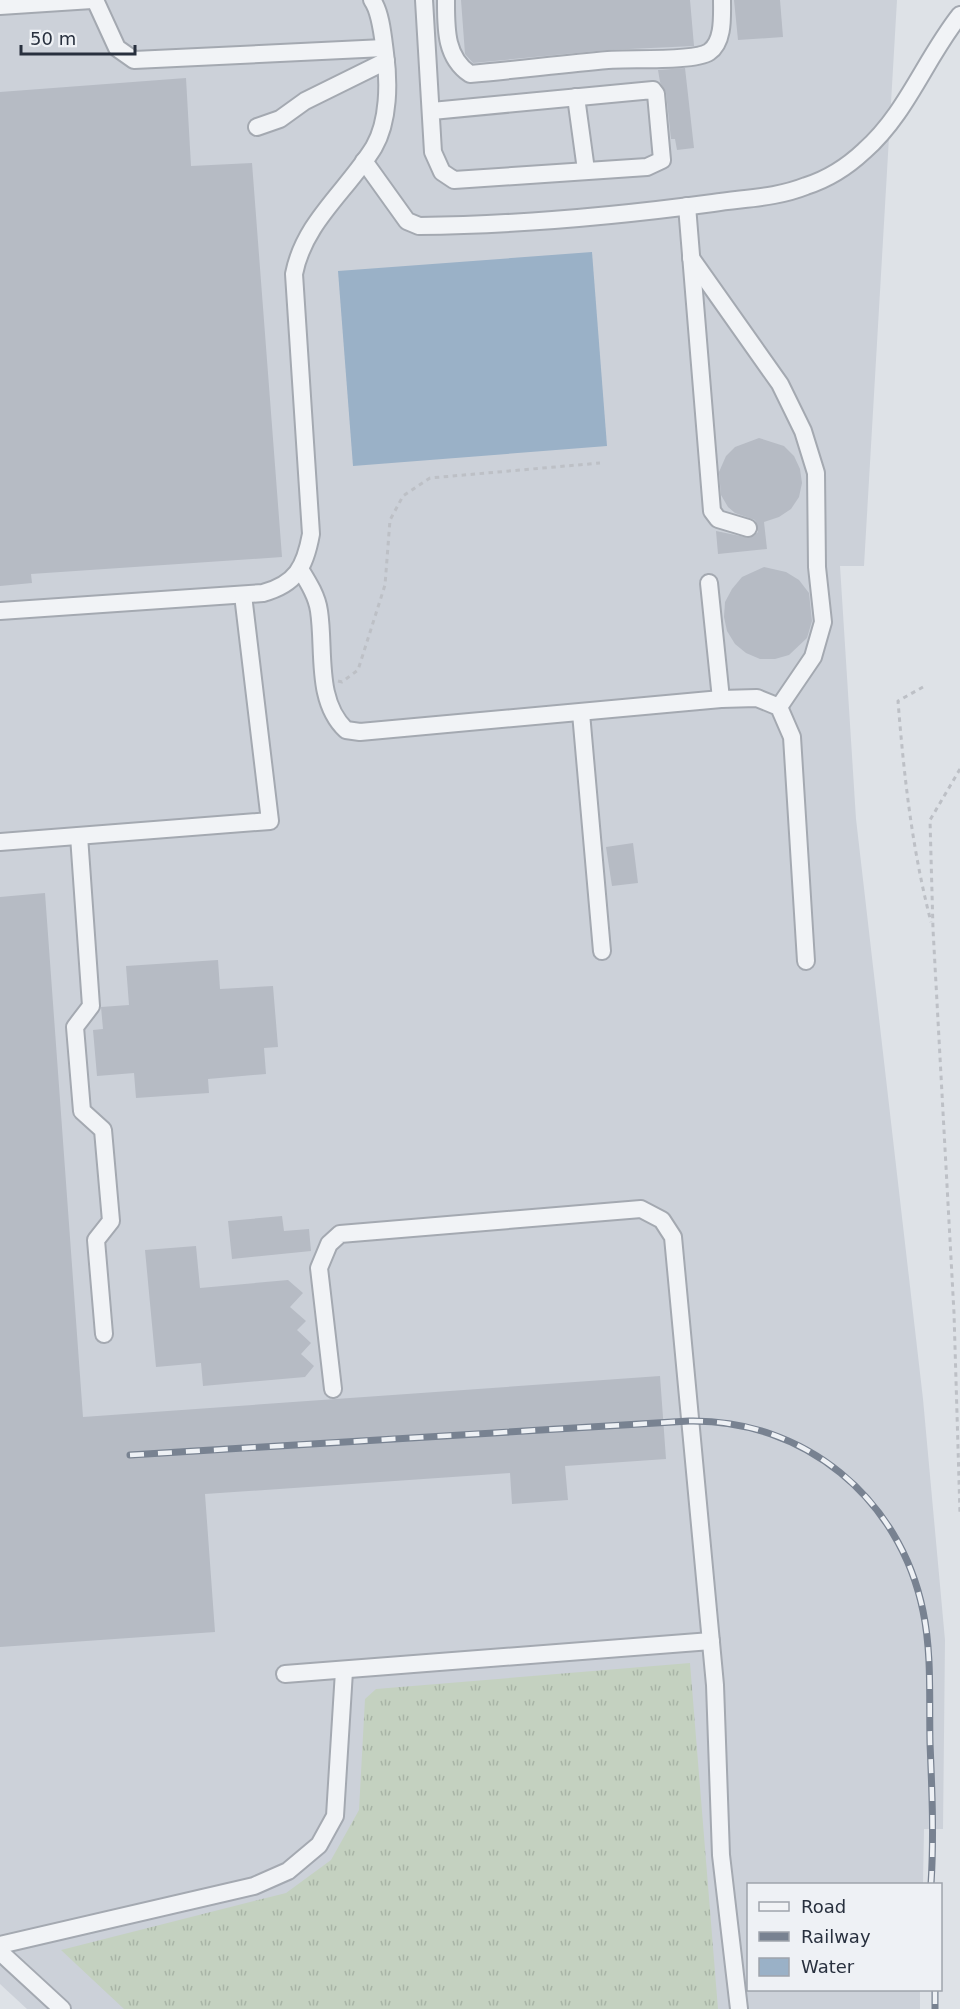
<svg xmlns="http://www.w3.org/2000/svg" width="960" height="2009" font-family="'DejaVu Sans',sans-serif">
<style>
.built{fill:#ccd1d9}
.grass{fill:url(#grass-tufts)}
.water{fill:#9ab1c7}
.building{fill:#b6bbc4}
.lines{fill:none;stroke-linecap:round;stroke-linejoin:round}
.minor-casing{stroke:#a4a9b1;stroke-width:20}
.path{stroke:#bdc0c6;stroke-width:3;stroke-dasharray:4.5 4.5;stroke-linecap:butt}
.minor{stroke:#f1f3f6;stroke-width:16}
.rail-casing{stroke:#788291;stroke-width:7}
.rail{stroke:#eef1f5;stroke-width:4.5;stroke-dasharray:14;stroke-linecap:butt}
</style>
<defs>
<pattern id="grass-tufts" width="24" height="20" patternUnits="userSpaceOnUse" patternTransform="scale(1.5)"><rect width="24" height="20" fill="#c4d1c0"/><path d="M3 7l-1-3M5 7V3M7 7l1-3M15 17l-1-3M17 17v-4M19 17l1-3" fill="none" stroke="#a8b4a6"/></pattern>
</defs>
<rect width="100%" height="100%" fill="#dee2e7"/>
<polygon class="built" points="0,0 897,0 864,566 840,566 856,819 923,1399 945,1640 943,1829 924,1829 923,1884 748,1884 748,1990 920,1990 920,2009 27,2009 0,1984"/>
<polygon class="grass" points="690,1663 718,2009 124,2009 61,1950 286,1893 331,1860 359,1810 365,1699 376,1689"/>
<polygon class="water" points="592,252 607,446 353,466 338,271"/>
<g class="building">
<polygon points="461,0 690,0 694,46 607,50 473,63 465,54"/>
<polygon points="734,0 780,0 783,37 738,40"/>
<polygon points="685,68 694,148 677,150 675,139 671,139 666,93 660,82 658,70"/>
<polygon points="186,78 191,166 252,163 282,557 31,574 32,583 0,586 0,92"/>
<polygon points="759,438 784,446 794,456 800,469 802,483 799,497 791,509 779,517 764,522 767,549 718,554 716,531 750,538 758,532 755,520 735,513 728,507 721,495 719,472 726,456 735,447"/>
<polygon points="764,567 786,572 799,580 809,593 812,621 807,638 789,655 775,659 760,659 746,653 735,644 727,631 724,617 725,602 732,589 742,577"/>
<polygon points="633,843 638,883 612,886 606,847"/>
<polygon points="45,893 83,1417 660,1376 666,1459 565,1466 568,1500 512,1504 510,1473 205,1494 215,1632 0,1647 0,897"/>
<polygon points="218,960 220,989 273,986 278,1047 264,1048 266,1074 208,1079 209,1093 136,1098 134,1073 97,1076 93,1030 103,1029 101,1007 129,1005 126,966"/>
<polygon points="282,1216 284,1231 309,1229 311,1251 232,1259 228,1221"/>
<polygon points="196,1246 200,1288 288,1280 303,1293 290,1307 306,1321 297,1330 311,1343 301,1354 314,1366 305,1377 203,1386 201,1363 156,1367 145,1250"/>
</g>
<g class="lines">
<defs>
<g id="minor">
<polyline points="95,0 117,48 134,60 384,48"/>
<polyline points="424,0 433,152 442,172 454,180 647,167 662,160 656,94 653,90 432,111"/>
<path d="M446,0C446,28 445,57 470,74C516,70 562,64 608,60C629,58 694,62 709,52C724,42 722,16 722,0"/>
<polyline points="0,6 92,0"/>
<polyline points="576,97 586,170"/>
<polyline points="257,127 280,119 305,101 386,61"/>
<path d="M364,161L407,221L419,226C517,225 616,216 713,203C745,198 776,198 806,186C828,179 848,166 864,151C907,113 925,59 960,15"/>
<polyline points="687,206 712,511 718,519 748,528"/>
<polyline points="691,258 780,384 803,431 816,473 817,567 823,622 813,657 779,707"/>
<path d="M300,569C308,582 317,596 319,611C325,650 315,701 346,730L360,732L721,699L757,698L779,707L792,737L806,961"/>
<polyline points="709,583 721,699"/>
<path d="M0,611L263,593C296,584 305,567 311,534L294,274C304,222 347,191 374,147C389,121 389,82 385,53C383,38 381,12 372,0"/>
<polyline points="581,713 602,951"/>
<polyline points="79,836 91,1006 75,1027 82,1111 103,1130 111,1221 96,1240 104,1334"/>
<polyline points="0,842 270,821 243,595"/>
<polyline points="333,1389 319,1268 329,1244 340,1234 641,1209 662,1220 673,1237 715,1685 721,1855 739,2009"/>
<polyline points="285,1674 711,1641"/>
<polyline points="0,1945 254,1886 288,1871 319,1845 335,1816 344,1671"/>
<polyline points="0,1952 62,2009"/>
</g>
</defs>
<use href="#minor" class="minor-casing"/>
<g class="path">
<polyline points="338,681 342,682 358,670 385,585 390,520 403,496 430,478 600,463"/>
<path d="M923,687L898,701C904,776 912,849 931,922"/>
<polyline points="960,769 930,820 933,929 954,1313 960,1514"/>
</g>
<use href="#minor" class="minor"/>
<defs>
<g id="rail">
<path d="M130,1455L689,1421C804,1419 900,1498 923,1611C932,1654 929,1699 930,1743C932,1790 934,1837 931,1884"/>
<polyline points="935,1990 935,2009"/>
</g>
</defs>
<use href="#rail" class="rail-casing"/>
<use href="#rail" class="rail"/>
</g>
<rect x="747" y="1883" width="195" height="108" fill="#eef1f5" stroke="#9fa4ac" stroke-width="1.5"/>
<rect x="759" y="1902" width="30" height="9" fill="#f1f3f6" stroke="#9fa4ac" stroke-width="1.5"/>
<text x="801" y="1913" font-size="18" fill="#28303e">Road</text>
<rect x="759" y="1932" width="30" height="9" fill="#788291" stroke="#9fa4ac" stroke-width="1.5"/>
<text x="801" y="1943" font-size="18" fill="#28303e">Railway</text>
<rect x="759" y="1958" width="30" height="18" fill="#9ab1c7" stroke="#9fa4ac" stroke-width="1.5"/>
<text x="801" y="1973" font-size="18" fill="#28303e">Water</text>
<path d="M21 45v9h114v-9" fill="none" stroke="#28303e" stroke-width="3"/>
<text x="30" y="45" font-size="18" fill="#28303e" stroke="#eef1f5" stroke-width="4.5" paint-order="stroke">50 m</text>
</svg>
